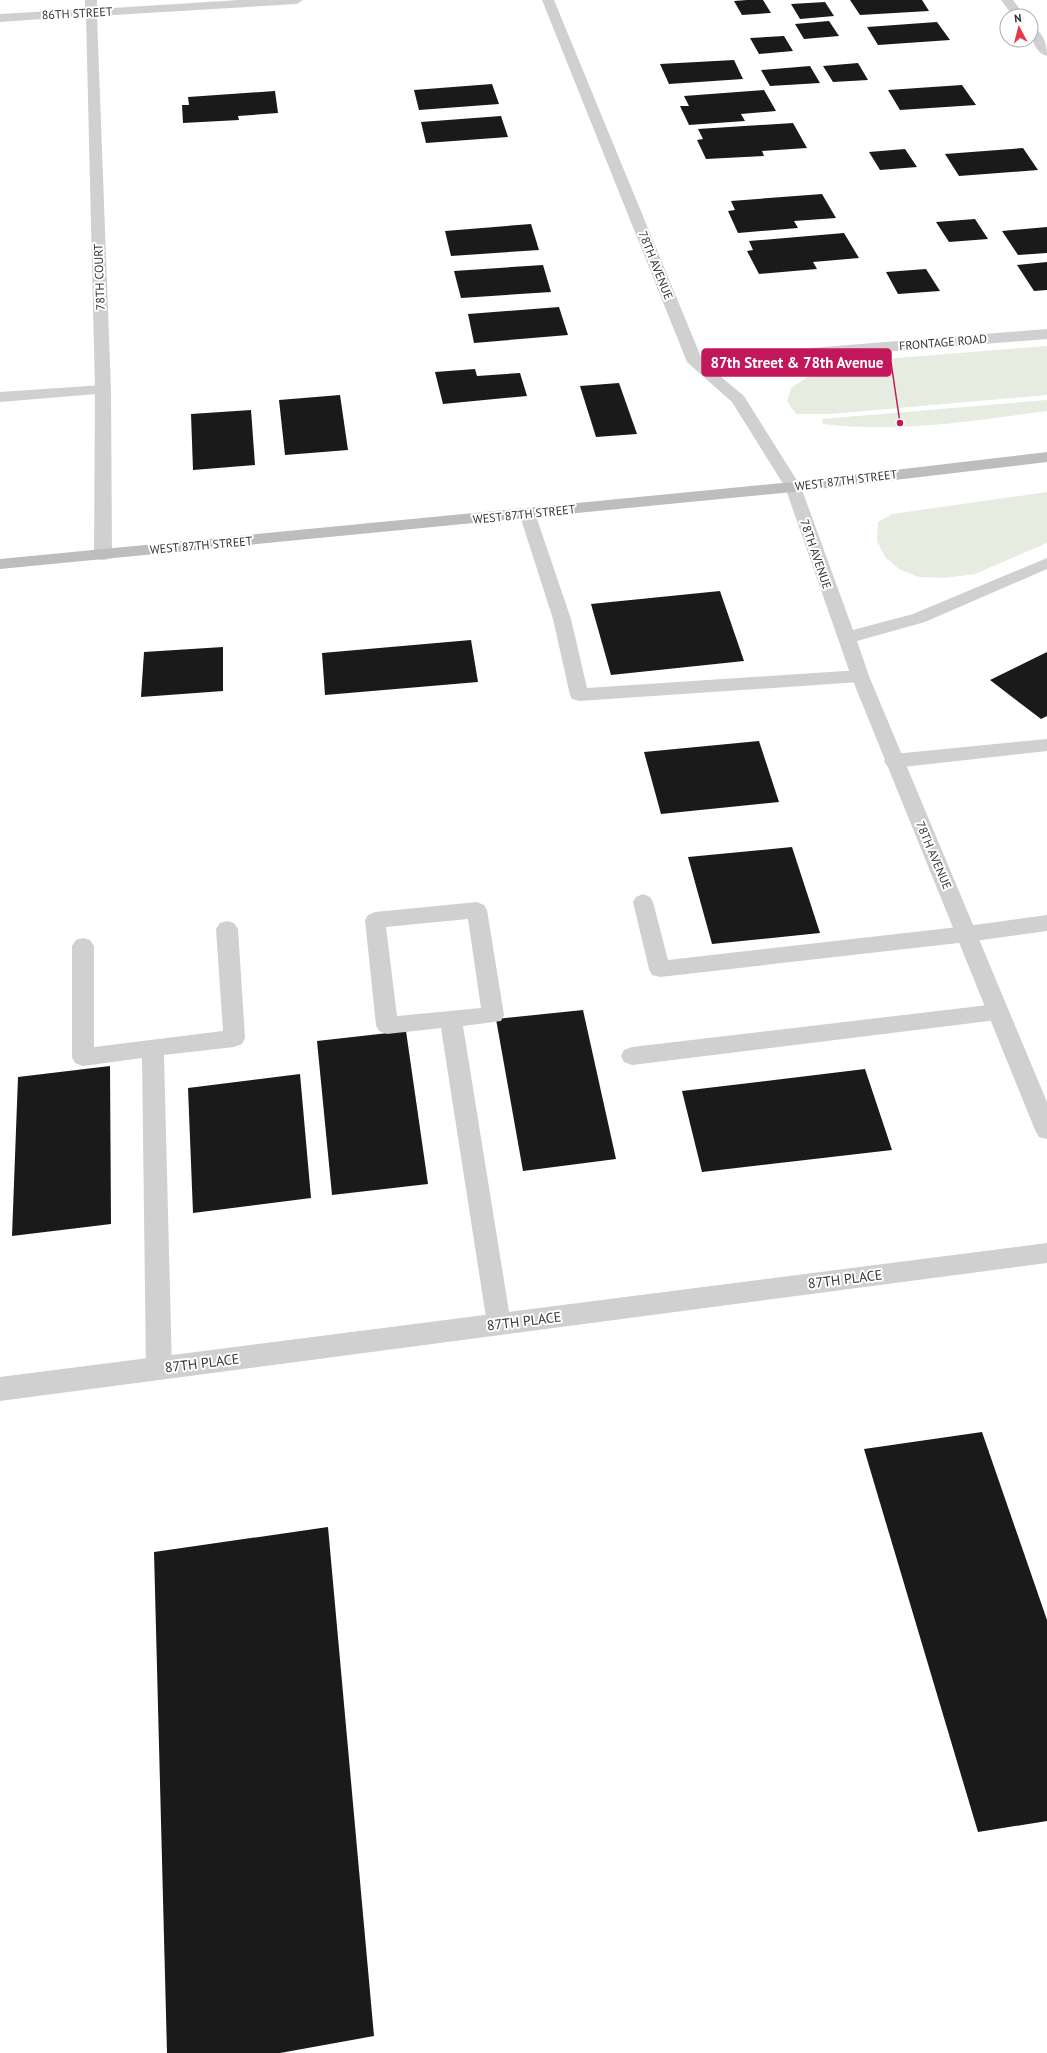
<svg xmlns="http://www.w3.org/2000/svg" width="1047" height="2053" font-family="'PT Sans',sans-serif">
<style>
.green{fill:#e6ecdf}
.building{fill:#1a1a1a}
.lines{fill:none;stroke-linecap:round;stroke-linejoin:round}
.service{fill:#d0d0d0;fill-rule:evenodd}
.minor{fill:#d0d0d0;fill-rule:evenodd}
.secondary{fill:#bdbdbd;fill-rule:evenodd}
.labels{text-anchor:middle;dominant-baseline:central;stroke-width:4;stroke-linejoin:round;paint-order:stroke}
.far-street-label{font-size:12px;fill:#333;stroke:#fff}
.street-label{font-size:14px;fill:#333;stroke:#fff}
.leader{fill:none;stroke:#c2185b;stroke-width:1.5}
.callout-dot{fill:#c2185b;stroke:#fff;stroke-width:1.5}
.callout{fill:#c2185b;stroke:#c2185b;stroke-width:1.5}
.callout-label{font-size:15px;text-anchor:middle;font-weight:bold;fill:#fff}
</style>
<rect width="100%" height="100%" fill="#fff"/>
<g class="green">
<polygon points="1047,346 1047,395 830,414 796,414 787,401 791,388 809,376 839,367 872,360"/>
<path d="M1047,400V411C971,421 900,433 823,424L822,419Z"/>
<polygon points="1047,492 1047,543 975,574 944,578 919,577 899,569 885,557 877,541 878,522 892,514"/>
</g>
<g class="building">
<polygon points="747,0 763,0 771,13 742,15 734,1"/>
<polygon points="850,0 922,0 929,11 860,15"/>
<polygon points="825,2 834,16 800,19 791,4"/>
<polygon points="829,21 839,36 804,39 795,24"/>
<polygon points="937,22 950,40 878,45 867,27"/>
<polygon points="784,36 793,51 759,54 750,38"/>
<polygon points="734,60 743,79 669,84 660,64"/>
<polygon points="858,63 868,80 833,82 823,66"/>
<polygon points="810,66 820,83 770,86 761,70"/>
<polygon points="492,84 499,104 419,110 414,90"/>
<polygon points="962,85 976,105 900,110 888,90"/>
<polygon points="764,90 776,111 741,114 745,121 689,125 680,106 689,106 684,96"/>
<polygon points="275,91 278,113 238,116 239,120 183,123 182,105 189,105 188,97"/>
<polygon points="501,116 508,137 426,143 421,122"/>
<polygon points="793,123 807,148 762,151 764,156 706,159 697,140 703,139 698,129"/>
<polygon points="1023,148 1038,170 959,176 945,154"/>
<polygon points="905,149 917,167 880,170 869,152"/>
<polygon points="822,194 836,218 794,221 798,228 738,233 728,211 735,210 731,201"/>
<polygon points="975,219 988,239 949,242 936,222"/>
<polygon points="531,224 539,250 451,256 445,231"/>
<polygon points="1047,227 1047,253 1018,255 1002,231"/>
<polygon points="844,233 859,258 813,262 817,269 759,274 747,251 753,250 749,241"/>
<polygon points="1047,262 1047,290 1034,291 1017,265"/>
<polygon points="543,265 551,292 461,298 454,271"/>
<polygon points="926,269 940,291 898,294 886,272"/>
<polygon points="559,307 568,335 474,343 468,314"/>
<polygon points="475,369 477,376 520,373 527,396 443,404 435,372"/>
<polygon points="619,383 637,434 596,437 580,386"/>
<polygon points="340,395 348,450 285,455 279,400"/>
<polygon points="251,410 255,465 193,470 191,414"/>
<polygon points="720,591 744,661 611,675 591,604"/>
<polygon points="471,640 478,682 325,695 322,653"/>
<polygon points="223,647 223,691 141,697 144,652"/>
<polygon points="1047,652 1047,716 1041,719 990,680"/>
<polygon points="759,741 779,802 661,814 644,752"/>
<polygon points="792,847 820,933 712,944 688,857"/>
<polygon points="583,1010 616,1159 523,1171 496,1019"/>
<polygon points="406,1031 428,1184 332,1195 317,1041"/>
<polygon points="110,1066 111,1224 12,1236 18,1077"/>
<polygon points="865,1069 892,1150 702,1172 682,1091"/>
<polygon points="300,1074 311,1198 193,1213 188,1088"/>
<polygon points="982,1432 1047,1620 1047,1821 978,1832 864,1449"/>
<polygon points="328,1527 374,2036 280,2053 167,2053 154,1552"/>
</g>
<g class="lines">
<g class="service">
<polygon points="103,385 109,387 111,390 109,393 0,402 0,392"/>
<polygon points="527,508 533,509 535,513 571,619 587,688 860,670 867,672 869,676 867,680 860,682 579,701 572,699 570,695 553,619 519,513 521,509"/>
<polygon points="1047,739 1047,751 894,768 887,766 884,761 887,756 894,754"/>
<polygon points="643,894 650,897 653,902 668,960 967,926 1047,915 1047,931 967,942 660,977 652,975 649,969 633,902 636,897"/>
<path d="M477,902L484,905L487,910L504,1015L501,1021L463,1026L511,1324L508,1332L499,1335L490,1332L487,1324L441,1028L387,1034L379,1031L376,1025L365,920L368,915L375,912ZM468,919L481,1008L397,1016L386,927Z"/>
<polygon points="227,921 234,923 238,929 245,1038 242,1044 234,1047 164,1055 172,1369 168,1377 159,1380 150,1377 146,1369 142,1058 83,1066 75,1063 72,1057 72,946 76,940 83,938 90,940 94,946 94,1047 223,1031 216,929 220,923"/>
<polygon points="997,1004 1005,1006 1008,1012 1005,1018 997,1020 632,1065 624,1062 621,1056 624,1050 632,1047"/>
</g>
<g class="minor">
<polygon points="85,0 97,0 97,9 239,0 303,0 297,4 97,16 111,390 112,555 109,559 103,560 97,559 94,555 95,390 86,16 0,22 0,14 85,9"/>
<polygon points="542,0 554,0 701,357 1047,329 1047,339 708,366 744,396 801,487 853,630 913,614 1047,558 1047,569 925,622 857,641 869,676 1047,1102 1047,1139 1039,1137 1035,1130 851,676 785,487 732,402 687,362"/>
<polygon points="1001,0 1013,0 1025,16 1013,16"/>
<path d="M1031,27C1043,30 1047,45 1047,56C1035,53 1031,38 1031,27Z"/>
<polygon points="1047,1243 1047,1263 0,1401 0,1377"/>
</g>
<polygon class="secondary" points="1047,452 1047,462 793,492 0,569 0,559 793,482"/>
</g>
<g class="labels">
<g class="far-street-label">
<text transform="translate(77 13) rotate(-3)">86TH STREET</text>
<text transform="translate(656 265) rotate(68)">78TH AVENUE</text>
<text transform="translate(99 277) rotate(-92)">78TH COURT</text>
<text transform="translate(943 342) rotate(-5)">FRONTAGE ROAD</text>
<text transform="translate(846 480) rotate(-7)">WEST 87TH STREET</text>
<text transform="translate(524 514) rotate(-6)">WEST 87TH STREET</text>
<text transform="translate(201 545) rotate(-5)">WEST 87TH STREET</text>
<text transform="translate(816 554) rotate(71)">78TH AVENUE</text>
<text transform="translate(934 855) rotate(67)">78TH AVENUE</text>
</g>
<g class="street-label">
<text transform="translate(845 1279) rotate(-7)">87TH PLACE</text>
<text transform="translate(524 1321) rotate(-7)">87TH PLACE</text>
<text transform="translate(202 1363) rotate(-7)">87TH PLACE</text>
</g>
</g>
<path class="leader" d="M900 423L891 362"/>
<circle class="callout-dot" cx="900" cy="423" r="4"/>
<rect class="callout" x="702" y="349" width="189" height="27" rx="4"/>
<g class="callout-label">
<text x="797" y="368">87th Street &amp; 78th Avenue</text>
</g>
<g transform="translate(1019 28) rotate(353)"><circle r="19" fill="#ffffff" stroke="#adadad"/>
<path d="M0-3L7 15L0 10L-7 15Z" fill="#e63946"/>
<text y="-6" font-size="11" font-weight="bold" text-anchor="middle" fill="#333333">N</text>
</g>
</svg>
